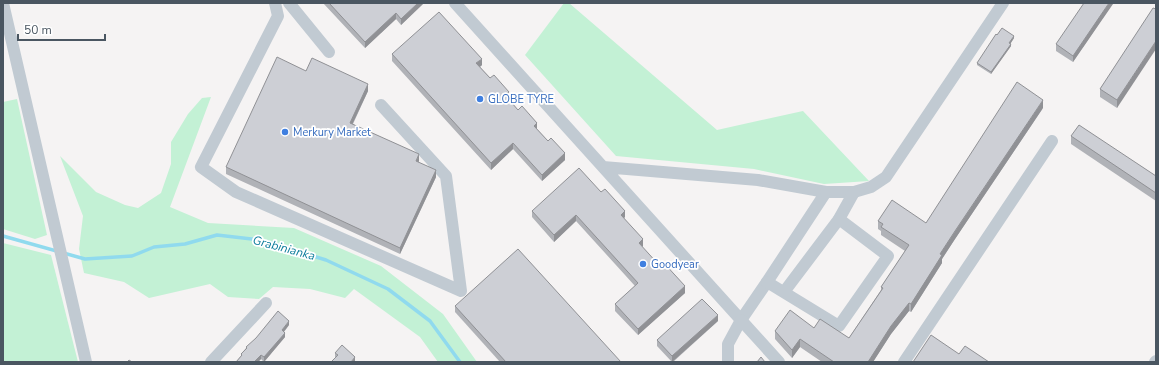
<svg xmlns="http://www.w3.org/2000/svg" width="1159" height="365" font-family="'Nunito Sans',sans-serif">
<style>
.green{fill:#c3f1d5}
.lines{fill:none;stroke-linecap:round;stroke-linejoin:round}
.stream{stroke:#90daee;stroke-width:3.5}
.minor{stroke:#c1cad2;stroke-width:12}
.wall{fill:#b0b2b7}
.shaded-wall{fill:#909195}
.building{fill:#cdcfd5;stroke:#909195}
.shop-dot{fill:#3f7fe0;stroke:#fff;stroke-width:1.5}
.labels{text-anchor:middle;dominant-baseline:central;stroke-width:3.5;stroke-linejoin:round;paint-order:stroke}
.shop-label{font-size:11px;fill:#366cbe;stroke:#fff;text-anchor:start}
.water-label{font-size:12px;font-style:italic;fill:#0c7c9b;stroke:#fff}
</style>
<rect width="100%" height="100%" fill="#f5f3f3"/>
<g class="green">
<polygon points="564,3 569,3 717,130 803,111 869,181 824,184 754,169 616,156 525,55"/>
<polygon points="211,97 170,207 208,223 294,228 381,266 443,314 477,362 438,362 420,337 354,289 345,298 310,289 273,287 259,299 228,297 210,284 149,298 124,282 84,273 79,249 83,216 60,156 96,192 125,205 138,208 161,193 171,164 171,142 188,114 202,98"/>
<polygon points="17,99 47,235 35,239 3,229 3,102"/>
<polygon points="3,243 51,255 78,362 3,362"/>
</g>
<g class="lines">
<polyline class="stream" points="3,236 85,259 132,256 154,247 185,244 217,235 261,240 326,260 388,289 430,321 460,362"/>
<g class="minor">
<polyline points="3,3 86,362"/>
<polyline points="275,3 278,16 201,167 236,192 461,291 446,176 381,105"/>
<polyline points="289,3 329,52"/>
<polyline points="455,3 741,320 767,282 826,192 758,180 603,167"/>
<polyline points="826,192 854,192 871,187 886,177 1003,3"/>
<polyline points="839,219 854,192"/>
<polyline points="767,282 839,326 888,256 839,219 784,292"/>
<polyline points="211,362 266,303"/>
<polyline points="728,362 728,344 741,320 779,362"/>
<polyline points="904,362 1052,141"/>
<polyline points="1155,362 1156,361"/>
</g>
</g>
<g class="wall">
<polygon points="323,3 424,3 401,25 396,19 365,48"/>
<polygon points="1113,3 1073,62 1056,51 1056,44"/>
<polygon points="1156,9 1117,108 1100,97 1100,89"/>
<polygon points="997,35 1014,38 1010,44 1011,46 991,74 977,65 977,63"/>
<polygon points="392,54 482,65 480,67 509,98 508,98 518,110 537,129 565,160 542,181 513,149 491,170 392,61"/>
<polygon points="306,71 368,91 353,124 419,161 418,162 436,177 400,254 226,174 226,167"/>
<polygon points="1043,108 955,239 942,259 942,263 911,312 909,311 891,334 873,362 822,362 800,347 792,358 775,339 775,331 814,328 849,338 881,290 881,287 905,251 881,235 881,231 878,229 878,221 926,223"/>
<polygon points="1071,136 1156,176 1156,201 1071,144"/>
<polygon points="601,192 625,217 624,218 643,246 642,247 685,293 638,335 615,311 615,304 635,286 576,221 554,242 532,217 532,211"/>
<polygon points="455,306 621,362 500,362 455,312"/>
<polygon points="718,321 673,362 672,362 657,346 657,340"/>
<polygon points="289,325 284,332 285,337 264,362 261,359 258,362 236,362 241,356 241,354 246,348 246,347"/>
<polygon points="335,353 355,362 335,358"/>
</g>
<g class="shaded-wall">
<polygon points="418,3 424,3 401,25 401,19"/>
<polygon points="1109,3 1113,3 1113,4 1073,62 1073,56"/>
<polygon points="396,13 396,19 365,48 365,42"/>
<polygon points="1014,36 1014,38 1009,46 1009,43"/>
<polygon points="1156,41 1156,49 1117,108 1117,100"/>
<polygon points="1011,44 1011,46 991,74 991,72"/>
<polygon points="482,59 482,65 476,70 476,63"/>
<polygon points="368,84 368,91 350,129 350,123"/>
<polygon points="509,92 509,98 505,101 505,95"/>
<polygon points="1043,100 1043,108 955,239 942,259 942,263 911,312 911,304 940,254"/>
<polygon points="537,123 537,129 534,132 534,126"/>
<polygon points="513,143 513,149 491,170 491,163"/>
<polygon points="565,153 565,160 542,181 542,175"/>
<polygon points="419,154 419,161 416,167 416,161"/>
<polygon points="436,170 436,177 400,254 400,248"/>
<polygon points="625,211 625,217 621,221 621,215"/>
<polygon points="576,215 576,221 554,242 554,235"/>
<polygon points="643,239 643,246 639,249 639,243"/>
<polygon points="685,286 685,293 638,335 638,329"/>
<polygon points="909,303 909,311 891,334 873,362 868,362 891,326"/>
<polygon points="718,315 718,321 672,362 672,356"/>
<polygon points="289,321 289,325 282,334 282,330"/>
<polygon points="285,333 285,337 264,362 264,357"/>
<polygon points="800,339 800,347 792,358 792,350"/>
<polygon points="261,355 261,359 258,362 254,362"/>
<polygon points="355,357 355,362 351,362"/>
</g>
<g class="building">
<polygon points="329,3 418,3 401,19 396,13 365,42"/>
<polygon points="1084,3 1109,3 1073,56 1056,44"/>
<polygon points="1153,8 1156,9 1156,41 1117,100 1100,89"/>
<polygon points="439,12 482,59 476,63 490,78 494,75 509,92 505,95 518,110 522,106 537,123 534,126 548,141 551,138 565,153 542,175 513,143 491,163 392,54"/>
<polygon points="1002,28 1014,36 1009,43 1011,44 991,72 977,63 996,34 997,35"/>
<polygon points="277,57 306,71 312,58 368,84 350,123 419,154 416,161 436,170 400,248 226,167"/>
<polygon points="1017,82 1043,100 955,231 940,254 942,255 911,304 909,303 891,326 868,362 834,362 800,339 792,350 775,331 790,310 814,328 820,319 849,338 883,288 881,287 909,245 881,227 883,224 878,221 892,200 926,223"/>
<polygon points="1079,125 1156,176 1156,193 1071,136"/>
<polygon points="579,168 601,192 605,189 625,211 621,215 643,239 639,243 659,265 663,262 685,286 638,329 615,304 638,283 576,215 554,235 532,211"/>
<polygon points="518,249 621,362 506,362 455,306"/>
<polygon points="702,299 718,315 672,356 657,340"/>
<polygon points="278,311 289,321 282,330 285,333 264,357 261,355 254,362 236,362 242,355 241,354 247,348 246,347 256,338"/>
<polygon points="931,335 959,354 965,346 989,362 913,362"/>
<polygon points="342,345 355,357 351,362 331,362 338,355 335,353"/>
<polygon points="761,357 765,362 757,362"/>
<polygon points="129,360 132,362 127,362"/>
</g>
<g class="shop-dot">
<circle cx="480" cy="99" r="4"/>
<circle cx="285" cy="132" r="4"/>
<circle cx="643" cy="264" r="4"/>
</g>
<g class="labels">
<g class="shop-label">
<text x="488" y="99">GLOBE TYRE</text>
<text x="293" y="132">Merkury Market</text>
<text x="651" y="264">Goodyear</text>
</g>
<g class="water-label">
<text transform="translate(284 248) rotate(15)">Grabinianka</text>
</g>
</g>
<rect width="1159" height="365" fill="none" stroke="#4a5661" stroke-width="8"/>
<path d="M18 34v6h87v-6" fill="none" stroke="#4a5661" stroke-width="2"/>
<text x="24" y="34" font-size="12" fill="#4a5661" stroke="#ffffff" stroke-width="3" paint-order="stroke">50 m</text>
</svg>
